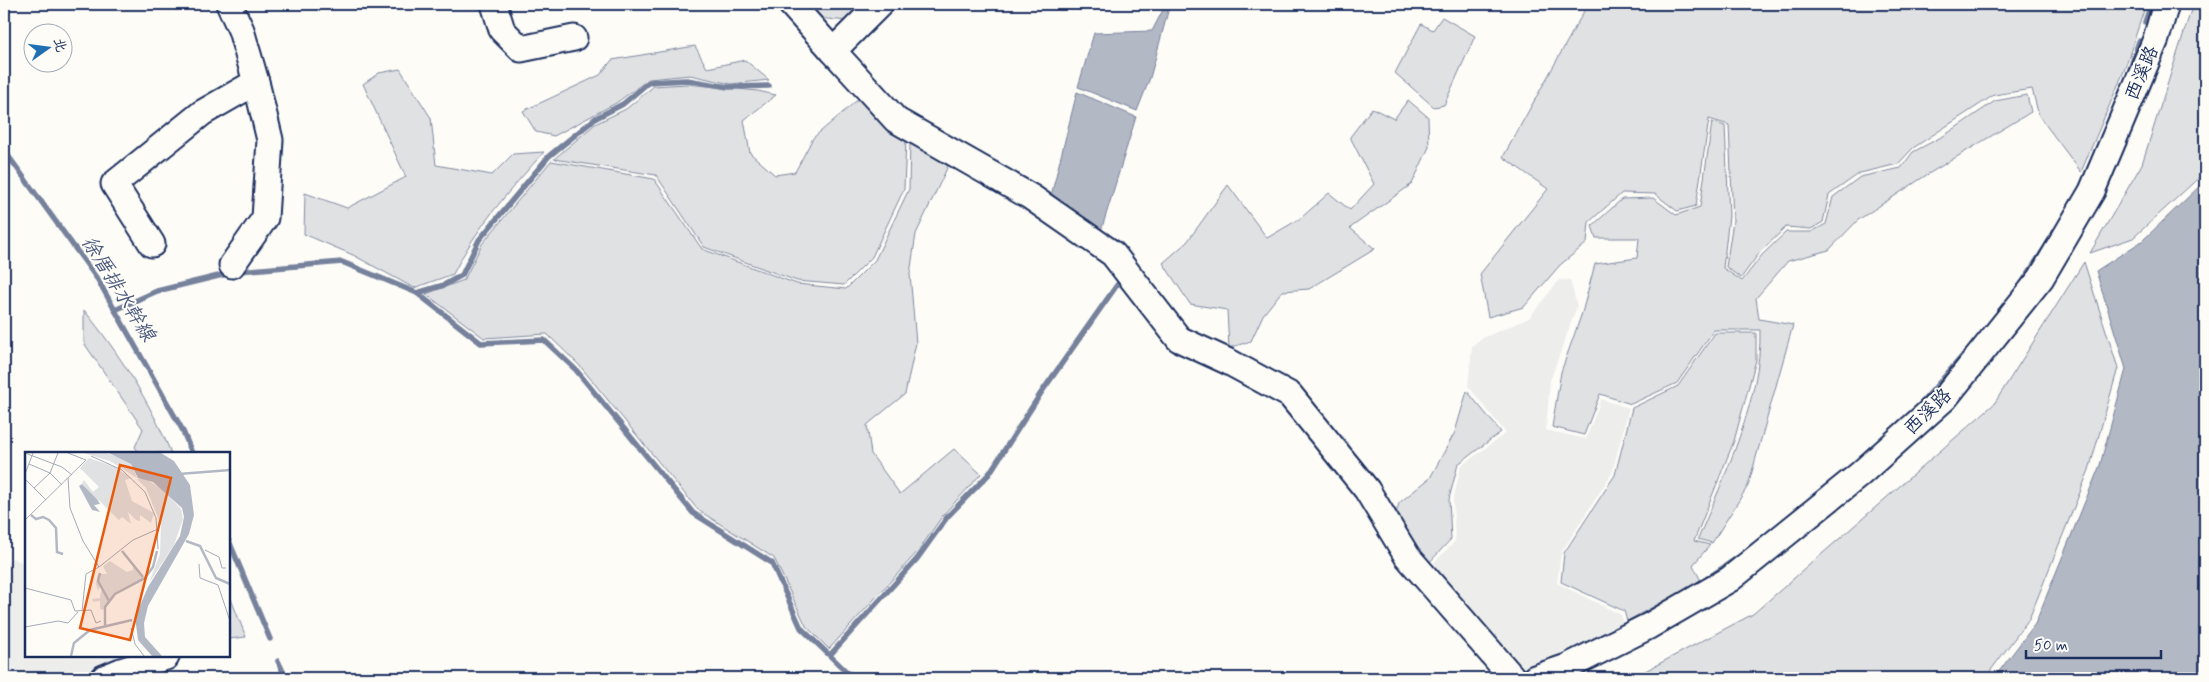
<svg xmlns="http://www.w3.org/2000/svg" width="2209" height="682" font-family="Mynerve,'LXGW WenKai TC',sans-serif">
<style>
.built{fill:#edeeec}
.green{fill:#e0e1e3;stroke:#7e88a0}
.water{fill:#b3b8c5;stroke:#76819c}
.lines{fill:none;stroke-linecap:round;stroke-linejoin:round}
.stream{stroke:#76819c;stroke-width:5.5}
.minor-casing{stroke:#1b2f5e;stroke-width:29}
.minor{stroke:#fdfcf7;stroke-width:25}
.labels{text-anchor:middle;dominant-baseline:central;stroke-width:4;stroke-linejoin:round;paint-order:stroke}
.street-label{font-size:19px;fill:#1b2f5e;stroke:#fdfcf7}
.water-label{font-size:20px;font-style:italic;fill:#49587d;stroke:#fdfcf7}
.inset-river{fill:none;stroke:#b3b8c5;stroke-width:2.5}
.inset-road{fill:none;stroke:#a3aaba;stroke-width:1}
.view{fill:#e8590c;fill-opacity:0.15;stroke:#e8590c;stroke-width:2.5}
.inset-edge{fill:none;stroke:#1b2f5e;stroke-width:2.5}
</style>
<rect width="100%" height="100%" fill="#fdfcf7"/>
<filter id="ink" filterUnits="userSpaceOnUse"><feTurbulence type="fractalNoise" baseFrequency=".02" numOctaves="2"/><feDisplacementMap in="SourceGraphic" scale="10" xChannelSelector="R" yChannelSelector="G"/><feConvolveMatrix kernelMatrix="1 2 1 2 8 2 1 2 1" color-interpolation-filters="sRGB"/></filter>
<g filter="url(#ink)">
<g class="built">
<polygon points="1559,280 1570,280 1577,306 1550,381 1546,430 1586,439 1601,399 1629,408 1612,473 1561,553 1557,583 1621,615 1624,625 1524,674 1432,565 1455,541 1453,501 1461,466 1506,433 1468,386 1472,347 1480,339 1529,318"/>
<polygon points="26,557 26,656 135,656 79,678 4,678 4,567 12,558 21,562"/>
</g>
<g class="green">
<polygon points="805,4 866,4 848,21 817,18"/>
<polygon points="1588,4 2146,4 2124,71 2081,172 2039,116 2032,89 1994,95 1913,148 1898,164 1860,173 1829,195 1823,222 1811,229 1786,227 1760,252 1741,278 1726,267 1733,221 1729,125 1709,119 1696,206 1677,211 1655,194 1622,193 1589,222 1587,243 1560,265 1524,307 1488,317 1480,274 1548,189 1503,157"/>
<polygon points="2193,4 2205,4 2205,172 2133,238 2090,253 2142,164"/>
<polygon points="1442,17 1475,36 1444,105 1434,107 1395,73 1421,24 1433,30"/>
<polygon points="695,46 707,68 745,60 769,80 731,84 690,75 649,79 616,103 554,136 536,132 523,111 600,75 612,60"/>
<path d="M400,69L431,118L436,165L492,175L513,154L544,152C509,191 477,226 453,274L414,288L353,255L304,234L305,193L347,208L406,177L363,84L379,73Z"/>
<polygon points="687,84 758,91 776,95 744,120 750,153 775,175 795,172 813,138 862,96 906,140 904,189 872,257 844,285 797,281 704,247 656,175 554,159 595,124 626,109 654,86"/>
<path d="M2027,95L2031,112L1925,176L1858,220L1829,250L1788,261L1756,298L1759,319L1793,325L1748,486L1712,543L1698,539C1724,477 1762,398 1760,330H1714L1677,383L1631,404L1600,394L1584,435L1552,427L1561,372L1582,313L1595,264L1637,258L1639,238H1596L1592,226L1622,199L1653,198L1676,215L1700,207L1712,122L1725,126L1729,216L1723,268L1742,281L1762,255L1786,232H1811L1826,224L1833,197L1860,177L1901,168L1913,152L1945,135L1995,101Z"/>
<polygon points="1408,100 1428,117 1429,147 1412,184 1350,228 1375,249 1309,289 1282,291 1263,315 1251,341 1229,348 1227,310 1190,304 1163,263 1187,242 1228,185 1267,238 1301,218 1329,193 1350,210 1374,184 1350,137 1372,108 1394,119"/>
<polygon points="910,142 948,166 916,234 910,274 916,343 905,394 867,425 871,454 900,494 954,449 981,474 943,515 919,550 829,649 806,626 774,558 698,510 580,366 547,334 484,338 426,294 464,280 482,244 551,161 654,179 702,249 797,284 846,289 875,260 909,189"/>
<polygon points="2084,262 2118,368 2089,470 2029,619 1985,678 1632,678 1753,614 1994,404"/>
<path d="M84,310C119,353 150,402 171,453H139L135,447L143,429L84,343Z"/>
<polygon points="1715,333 1756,333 1756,360 1734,441 1694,541 1710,545 1693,565 1701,581 1627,621 1624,611 1561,582 1564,553 1615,475 1632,408 1678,386"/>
<polygon points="1467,391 1501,432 1458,464 1449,499 1451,539 1429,563 1395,517 1399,503 1430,478 1455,432"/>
<polygon points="229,594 246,637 229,639"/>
</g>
<g class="water">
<polygon points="1166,4 1170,4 1150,78 1137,111 1078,87 1094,33 1152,31"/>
<polygon points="1077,92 1136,117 1101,231 1051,196"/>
<polygon points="2205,181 2205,678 1994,678 2035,624 2100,465 2126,369 2096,271 2142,241"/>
</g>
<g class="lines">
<g class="stream">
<polyline points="2145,22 2151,4"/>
<polyline points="2129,73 2139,41"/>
<polyline points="4,150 98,280 182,429 192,453"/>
<polyline points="2022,283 2048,243"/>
<polyline points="417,293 444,285 462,275 479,240 549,156 596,118 623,104 649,82 687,80 728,87 769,86"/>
<polyline points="115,310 157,291 239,271 342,262 417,293 481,343 544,340 576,370 693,513 772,563 801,628 848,673 860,678"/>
<polyline points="1918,407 1966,352"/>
<polyline points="229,541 270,639"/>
<polyline points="1705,580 1737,558"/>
<polyline points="830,655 917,559 948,516 989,474 1041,393 1117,285"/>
<polyline points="278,661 286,678"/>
</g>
<defs>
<g id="minor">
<polyline points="494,4 502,30 521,49 574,38"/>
<polyline points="791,4 833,51 880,4"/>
<polyline points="833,51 896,120 1031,197 1113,254 1179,339 1229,362 1290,395 1367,490 1407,556 1513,678"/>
<polyline points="152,244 114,184 202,113 256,82 241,30 229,4"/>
<polyline points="232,265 265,218 270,140 256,82"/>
<polyline points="104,678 121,671 166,657"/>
<polyline points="1535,678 1567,667 1649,626 1730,579 1859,475 1945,398 2041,278 2092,191 2156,39 2166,4"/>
</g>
</defs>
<use href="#minor" class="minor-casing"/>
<use href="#minor" class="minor"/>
</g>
</g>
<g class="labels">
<g class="street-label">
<text transform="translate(2142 73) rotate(-67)">西溪路</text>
<text transform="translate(1928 412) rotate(-44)">西溪路</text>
</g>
<g class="water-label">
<text transform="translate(118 289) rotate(58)">徐厝排水幹線</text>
</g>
</g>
<g transform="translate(25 452)">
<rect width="205" height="205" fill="#fdfcf7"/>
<path d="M59,1H82L96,6L106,12L112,26L85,9ZM64,6L90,15L106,26L100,28L107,49L129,61L126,71L115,63V69L111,68L103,60L106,72L97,65L94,68L61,36L57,31L59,28L68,40L74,35L55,16ZM112,27H121L138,38L156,57L158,67L149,93L124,131L135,102L136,73L121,36ZM85,109L102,120L108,118V112L118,127L90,141L78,158L75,157V149L68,150L67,147L75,146L76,138L84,147L75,134L73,139L71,132L73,122H82L78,114Z" fill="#e0e1e3"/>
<path d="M84,1H136L149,9L165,33L169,63L164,82L123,154L119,171L120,185L137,204H127L113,188L110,165L123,135L155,84L159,65L157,56L128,30L113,26L106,12ZM57,32L72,47L75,52L69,53L75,60L67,58L54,34Z" fill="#b3b8c5"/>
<path class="inset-river" d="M154,22L205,18M6,63L11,67L18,65L24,68L31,76L32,100L38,102M161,89L175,94L191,126L205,132M97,99L118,125M75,121L73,129L84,149M80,173V155L90,142L120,126L128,115L132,99M46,204L49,191L65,178L107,168"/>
<path class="inset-road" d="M0,1L37,15L47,23M66,4L97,18L120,40L131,66L133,97M4,12L25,21L37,33M0,22L8,1M43,26L45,56L58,89L74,115L61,122L57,159M0,27L21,48M9,36L25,21L33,1M0,68L61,8L43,1M180,98L194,105L197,116H201M174,112L175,126L193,133L205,169M74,115L108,88L133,77M0,136L46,148L50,159L66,158L71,171L76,169M0,175L33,169L43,171L53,160M106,176L110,192L119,204"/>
<path class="view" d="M95,13L146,26L105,188L55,176Z"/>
<rect width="205" height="205" class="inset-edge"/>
</g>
<rect width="2209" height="682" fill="none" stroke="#fdfcf7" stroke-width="20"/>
<rect x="10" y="10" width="2189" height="662" fill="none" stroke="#1b2f5e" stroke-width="2" filter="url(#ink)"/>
<g transform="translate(48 48) rotate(76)"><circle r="24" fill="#fdfcf7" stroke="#a3aaba"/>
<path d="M0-4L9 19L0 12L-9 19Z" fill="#1f6fb2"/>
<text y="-8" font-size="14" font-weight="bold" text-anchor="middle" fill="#1b2f5e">北</text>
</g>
<path d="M2026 650v8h135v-8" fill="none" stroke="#1b2f5e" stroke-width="2.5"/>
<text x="2034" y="650" font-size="15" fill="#1b2f5e" stroke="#fdfcf7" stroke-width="4" paint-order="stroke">50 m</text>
</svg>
